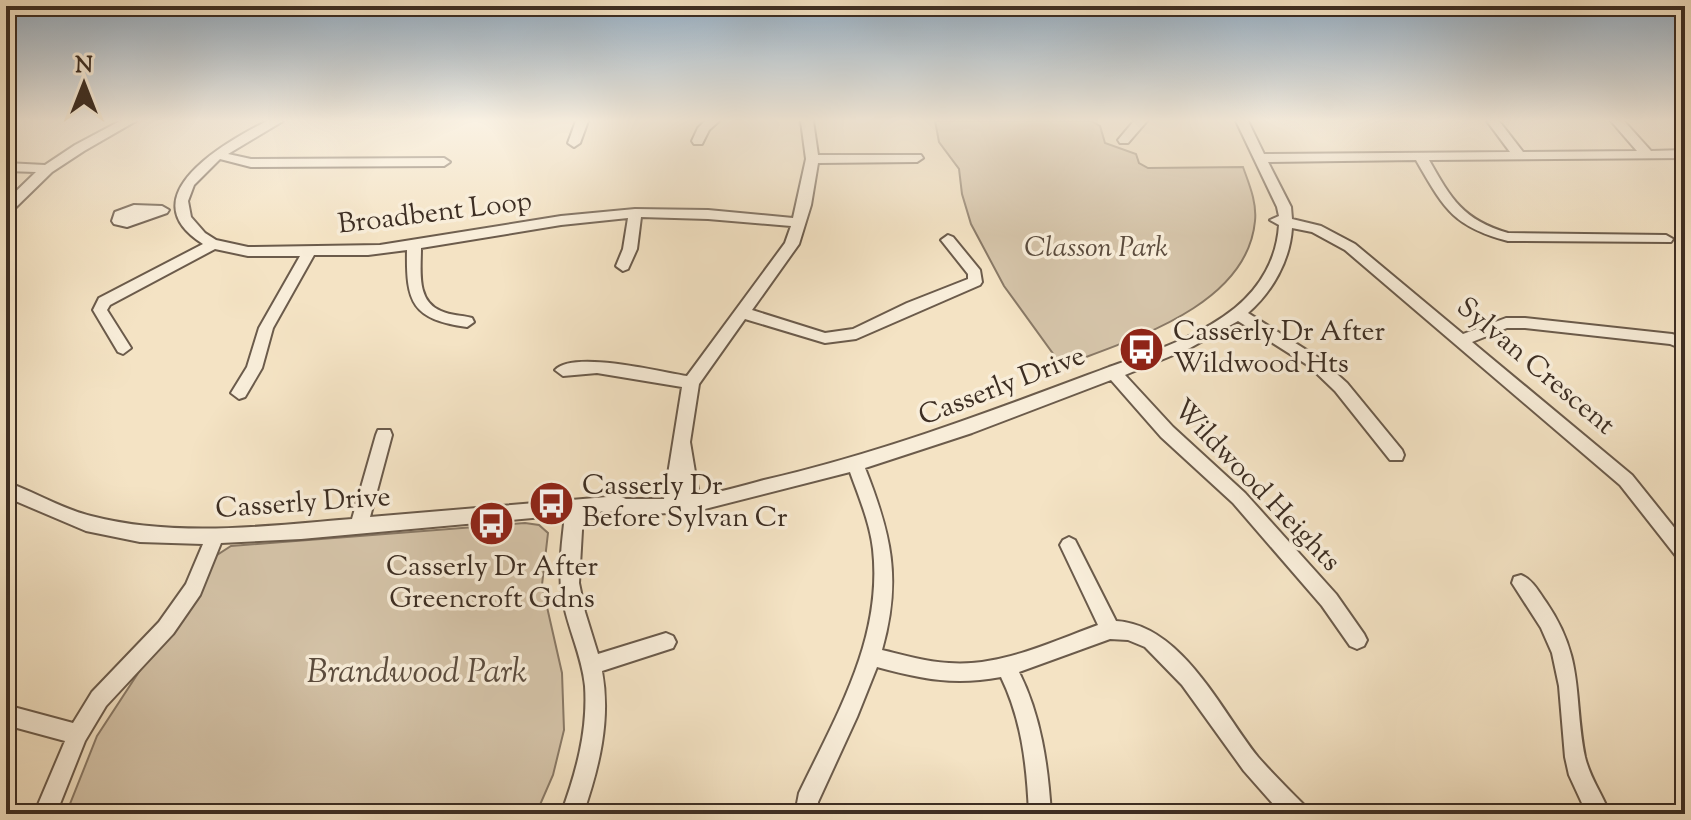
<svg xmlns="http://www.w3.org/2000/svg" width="1691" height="820" font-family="'Sorts Mill Goudy',serif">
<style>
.green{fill:#d5c4a9;stroke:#897966;stroke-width:2}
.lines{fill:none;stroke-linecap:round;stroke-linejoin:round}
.minor-casing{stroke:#6b5b4b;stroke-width:4}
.minor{fill:#f8edd9;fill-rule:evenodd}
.labels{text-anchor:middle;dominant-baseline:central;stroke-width:7;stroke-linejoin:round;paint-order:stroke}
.street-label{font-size:28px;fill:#3d2e23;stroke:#f8edd9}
.park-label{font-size:28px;font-style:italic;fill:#5b4c3e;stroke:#f8edd9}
.poi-label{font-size:28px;fill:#3d2e23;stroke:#f8edd9;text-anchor:start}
.near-park-label{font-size:34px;font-style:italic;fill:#5b4c3e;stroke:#f8edd9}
</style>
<rect width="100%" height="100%" fill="#f4e3c4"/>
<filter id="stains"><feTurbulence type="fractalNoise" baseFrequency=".0025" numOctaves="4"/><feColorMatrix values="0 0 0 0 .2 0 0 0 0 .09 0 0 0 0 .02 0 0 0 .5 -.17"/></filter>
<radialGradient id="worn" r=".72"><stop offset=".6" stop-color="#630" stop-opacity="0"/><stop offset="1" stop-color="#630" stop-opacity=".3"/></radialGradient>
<g class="green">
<path d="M935,121H1091L1100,126L1105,143L1136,154L1139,163L1148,168L1243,167C1249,184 1257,202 1255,221C1247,307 1129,340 1062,366L1004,286L971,224L962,194L959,169L939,142Z"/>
<polygon points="525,523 539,525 548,533 542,585 562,673 564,730 553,775 536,814 66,814 97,736 214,557 231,546"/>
</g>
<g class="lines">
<defs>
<g id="minor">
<polygon points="120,121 136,121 84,151 52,172 11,212 6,213 6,201 36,172 6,171 6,163 45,165 75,145"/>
<path d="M267,121H283L228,154L251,159L444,158L450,162L444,166L251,167L220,159L194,185L188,201L191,217L205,233L216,240L248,247L380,245L561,216L635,209L708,210L793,218L806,159L801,121H813L818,155H921L923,158L917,162L818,163L811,205L799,244L752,310L825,333L853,329L907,303L968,279V274L941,240L948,235L953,237L980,270L982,282L980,285L856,339L825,343L745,319L699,384L690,442L699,496C721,492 742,486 764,480C885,452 994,410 1109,367C1152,352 1199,337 1235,308C1261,287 1277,258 1279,225L1270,220L1279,216L1277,207L1236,121H1248L1264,154L1510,152L1487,121H1499L1523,152L1637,151L1611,121H1624L1651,151L1685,150V158L1429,160C1451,199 1463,220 1508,233L1666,235L1673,239L1671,242L1508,241C1452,226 1444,208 1416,160L1268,162L1291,207L1292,219L1321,226L1355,244L1463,334L1506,318H1525L1672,334L1685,338V350L1670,344L1525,328H1507L1472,342L1632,475L1685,541V562L1679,560L1620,485L1345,250L1312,232L1292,228C1290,261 1272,292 1248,313L1319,358L1347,383L1402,450L1404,455L1402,460H1390L1335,391L1309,366L1238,321L1190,348L1125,375L1173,427L1245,493L1336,594L1364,634L1367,640L1364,646L1357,649L1350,646L1322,606L1233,503L1161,437L1111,380L972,433L865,468C891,534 902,579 882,650C904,655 926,662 949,663C1000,667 1051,642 1098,625L1060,545L1063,540L1069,537L1075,540L1116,621C1182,625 1221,711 1258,757C1273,774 1289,790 1305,806L1308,814H1282L1244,771L1182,685L1145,647L1128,640L1110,639L1019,672C1041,716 1048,765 1051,814H1029C1027,767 1022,720 1001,677C954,686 922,679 877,667L857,717L818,802L817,814H795L799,793C836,716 883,638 873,549C870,523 859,497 850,472L697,511L653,514L607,511L583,513L579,583L585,612L598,654L666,633L673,636L676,642L673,648L602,671C611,720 599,768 583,814H561C576,773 588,731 585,686C582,655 567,627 562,596C558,569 562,542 565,515L301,539L221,543L200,595L173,634L106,706L85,741L56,814H34L65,741L6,725V705L73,723L92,692L159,622L186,584L203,544L140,542L86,531L6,497V482C35,492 62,509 91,516C176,538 266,526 352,519L376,435L378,430H390L392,435L370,517L619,496L626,499H664L682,387L597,373L563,376L555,370C573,350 661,372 687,376L785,243L791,226L708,219L641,217L637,249L628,269L623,271L616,266L623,249L628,218L561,225L421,248C421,271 416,301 441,311C451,316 462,315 472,318L474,322L467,327C412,319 406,303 407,250L368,255H314L273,328L262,368L245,397L239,399L231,393L247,367L259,328L300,256H248L215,249L110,305L107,310L131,348L123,354L118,352L93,310L99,298L203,244C128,197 225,142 267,121Z"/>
<polygon points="576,121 588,121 580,143 574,147 568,143"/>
<polygon points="705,121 719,121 709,130 702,144 694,144 692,141 698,128"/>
<polygon points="1134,121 1147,121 1128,143 1120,143 1118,140"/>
<polygon points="134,205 162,206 169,210 167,213 127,227 114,224 112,221 115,212"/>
<path d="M1521,575C1532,579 1539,592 1546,602C1585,659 1573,696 1585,757C1590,778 1602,794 1610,814H1587L1569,775L1565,757L1559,686L1552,653L1541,628L1512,583L1514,577Z"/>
</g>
</defs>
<use href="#minor" class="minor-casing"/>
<use href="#minor" class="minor"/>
</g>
<linearGradient id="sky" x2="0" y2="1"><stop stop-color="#94aec4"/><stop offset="0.51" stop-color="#faf2e4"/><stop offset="1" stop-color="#faf2e4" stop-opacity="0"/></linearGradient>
<rect width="1691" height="236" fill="url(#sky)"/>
<defs>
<symbol id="bus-disc" viewBox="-11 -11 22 22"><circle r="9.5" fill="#8f2418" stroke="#f8edd9"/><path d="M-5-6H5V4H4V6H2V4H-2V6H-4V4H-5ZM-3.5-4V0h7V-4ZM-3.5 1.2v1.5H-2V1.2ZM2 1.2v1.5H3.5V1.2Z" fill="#fff"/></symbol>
</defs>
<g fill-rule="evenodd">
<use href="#bus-disc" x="1116" y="324" width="51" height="51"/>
<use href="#bus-disc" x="526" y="478" width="51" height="51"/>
<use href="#bus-disc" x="466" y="498" width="51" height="51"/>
</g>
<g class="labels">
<g class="street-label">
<text transform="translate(435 214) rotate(-7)">Broadbent Loop</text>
<text transform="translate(1535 367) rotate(40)">Sylvan Crescent</text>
<text transform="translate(1002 387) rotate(-21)">Casserly Drive</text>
<text transform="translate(1256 486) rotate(46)">Wildwood Heights</text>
<text transform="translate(303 504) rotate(-4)">Casserly Drive</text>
</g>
<g class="park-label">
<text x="1096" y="249">Classon Park</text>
</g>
<g class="poi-label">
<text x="1173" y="333">Casserly Dr After<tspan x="1173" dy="32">Wildwood Hts</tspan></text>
<text x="582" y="487">Casserly Dr<tspan x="582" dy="32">Before Sylvan Cr</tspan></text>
<text x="492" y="568" text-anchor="middle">Casserly Dr After<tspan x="492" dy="32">Greencroft Gdns</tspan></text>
</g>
<g class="near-park-label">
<text x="417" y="673">Brandwood Park</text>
</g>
</g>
<rect width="1691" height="820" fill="none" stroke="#f4e3c4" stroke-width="32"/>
<rect x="8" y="8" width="1675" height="804" fill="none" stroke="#3d2e23" stroke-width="4"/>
<rect x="16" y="16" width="1659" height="788" fill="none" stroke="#3d2e23" stroke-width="2"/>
<g transform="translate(84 84)" stroke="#f8edd9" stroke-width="6" paint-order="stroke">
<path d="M0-6L14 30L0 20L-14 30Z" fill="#3d2e23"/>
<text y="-12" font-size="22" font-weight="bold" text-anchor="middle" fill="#3d2e23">N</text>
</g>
<rect width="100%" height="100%" filter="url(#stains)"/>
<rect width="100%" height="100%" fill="url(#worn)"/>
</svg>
